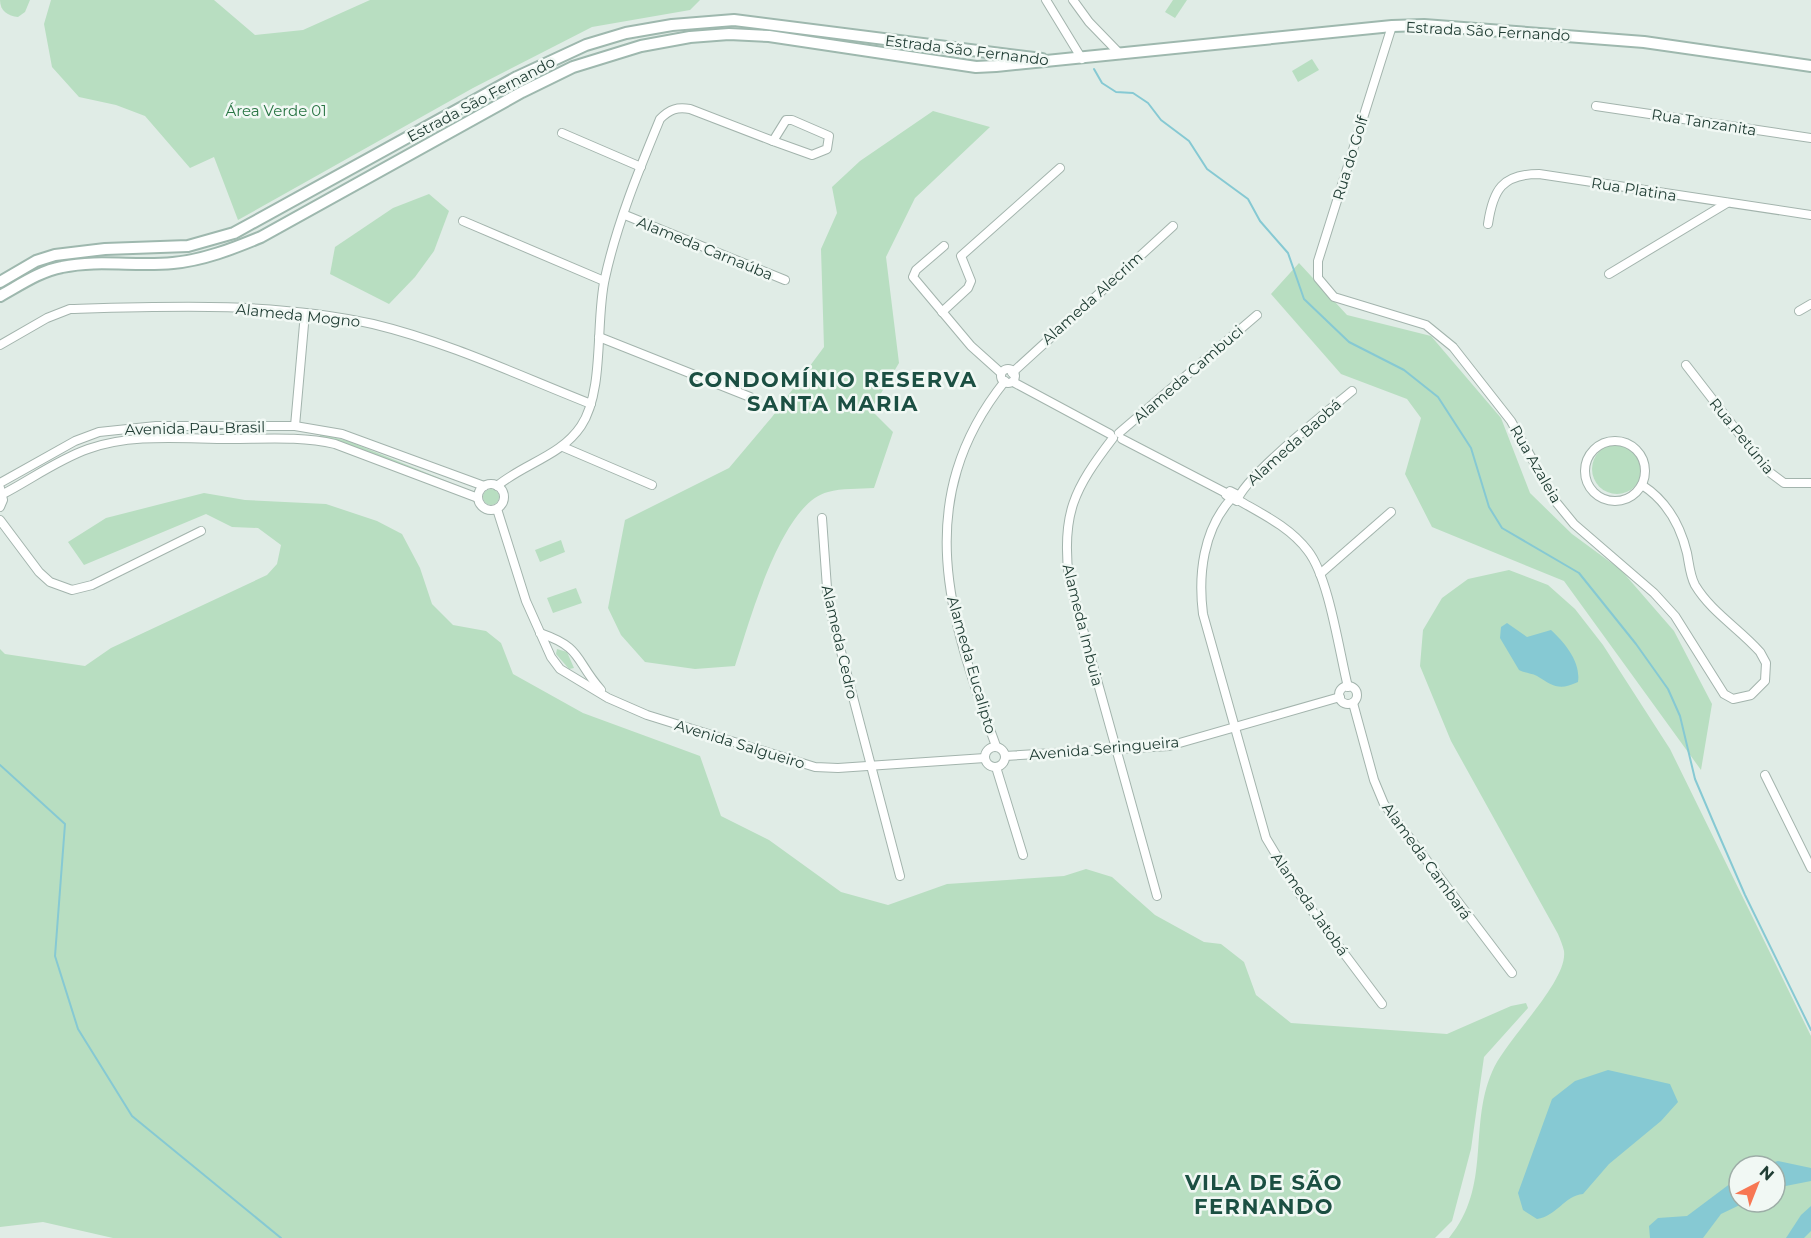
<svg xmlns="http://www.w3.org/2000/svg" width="1811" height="1238" font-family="Montserrat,sans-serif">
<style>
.green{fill:#b8dec1;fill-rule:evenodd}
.water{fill:#86c9d3}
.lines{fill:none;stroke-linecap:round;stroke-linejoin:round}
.stream{stroke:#86c9d3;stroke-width:2}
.street-casing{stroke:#a3b4ad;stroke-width:10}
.secondary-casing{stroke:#9eb8ae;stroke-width:14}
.street{stroke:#fff;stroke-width:8}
.secondary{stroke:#fff;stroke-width:10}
.labels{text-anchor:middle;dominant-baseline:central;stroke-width:5;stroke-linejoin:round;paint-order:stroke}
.street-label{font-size:15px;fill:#203d34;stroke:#f1f8f4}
.park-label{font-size:15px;fill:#297544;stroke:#f1f8f4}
.district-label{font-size:21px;font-weight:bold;letter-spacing:1.5px;fill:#1b4f42;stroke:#f1f8f4}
</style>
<rect width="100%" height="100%" fill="#e0ece6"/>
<g class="green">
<path d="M0,0H30L25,12L18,17C8,16 0,11 0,0Z"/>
<polygon points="51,0 214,0 255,35 303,30 370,0 700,0 690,10 592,27 473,88 238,220 214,157 190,168 145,116 116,105 79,97 52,67 44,24"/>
<polygon points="1173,0 1187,0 1175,18 1165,12"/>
<polygon points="1312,59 1319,70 1298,82 1292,71"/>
<path d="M933,111L990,127L915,198L886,257L899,363L871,410L893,432L874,488C859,489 842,488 828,492C781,503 749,624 735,666L695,669L645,662L621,635L608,608L625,520L729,468L772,417L824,347L821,249L837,213L832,187L860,161Z"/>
<polygon points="429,194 449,211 434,251 415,277 389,304 330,274 335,247 393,208"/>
<polygon points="1299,263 1347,315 1431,336 1501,418 1530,493 1572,534 1621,570 1674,631 1712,704 1701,770 1564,581 1432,527 1405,474 1421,418 1407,399 1341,374 1271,294"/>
<polygon points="320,434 348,441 459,486 458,490 348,444 320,437"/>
<circle cx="1617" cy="469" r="25"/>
<circle cx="491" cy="497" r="8"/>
<polygon points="204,493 245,500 326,504 377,521 402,534 420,568 432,604 453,625 486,631 501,643 513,674 583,713 700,756 721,816 769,840 841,892 888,905 947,884 1064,876 1086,869 1112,877 1155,915 1204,942 1221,944 1244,962 1256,995 1291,1023 1447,1034 1511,1006 1526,1003 1528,1008 1484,1057 1471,1149 1452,1221 1435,1238 113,1238 43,1222 0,1227 0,649 5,654 85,666 111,648 267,575 277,564 281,545 258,528 232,527 206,514 84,565 68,542 106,518"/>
<polygon points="561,540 565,552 540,562 535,550"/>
<path d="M1509,570L1548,585L1575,609L1603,645L1670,749L1808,1030L1811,1036V1238H1449C1492,1186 1468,1128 1492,1072C1505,1040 1568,982 1564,951C1563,946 1560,939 1558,934L1451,741L1420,666L1423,630L1442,598L1468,579ZM1739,1166H1775V1202H1739Z"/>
<polygon points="576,588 582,603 553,613 547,598"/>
<polygon points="557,649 567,652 574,668 569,669 556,654"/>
</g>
<g class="water">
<path d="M1507,623L1527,637L1551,630C1565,643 1581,662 1578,682C1559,691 1553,686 1537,676C1531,673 1524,673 1519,670L1500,638L1501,627Z"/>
<path d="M1608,1070L1670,1084L1678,1102L1661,1121L1609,1164L1583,1194C1564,1196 1557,1216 1537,1219L1523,1210L1518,1193L1552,1099L1575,1081Z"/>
<polygon points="1778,1161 1811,1168 1811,1181 1775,1188 1775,1166 1760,1166"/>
<polygon points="1739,1177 1739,1202 1746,1202 1721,1214 1703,1238 1650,1238 1649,1226 1658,1218 1687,1216"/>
<polygon points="1811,1206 1811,1231 1804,1238 1786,1238 1801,1215"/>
</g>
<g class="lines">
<g class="stream">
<polyline points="1094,69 1102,83 1116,92 1133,93 1148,103 1161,120 1189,141 1207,169 1248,199 1260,221 1288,253 1304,299 1349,342 1404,370 1438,397 1471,448 1489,507 1502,528 1579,573 1636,644 1668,689 1680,716 1695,779 1715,826 1745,895 1811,1030"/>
<polyline points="0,765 65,824 55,956 78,1029 132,1116 281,1238"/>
</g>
<defs>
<g id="street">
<polyline points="1046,0 1082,59"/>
<polyline points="1073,0 1089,22 1120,54"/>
<path d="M1392,26L1318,261V278L1334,297L1426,325L1453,347L1511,421L1556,502L1574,524L1654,593L1675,616L1724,694L1733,699L1751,695L1765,681L1766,663L1760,652C1740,629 1711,612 1695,585C1690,576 1689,563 1687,553C1680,524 1667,501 1642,485"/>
<polyline points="1596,106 1811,138"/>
<polygon points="786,120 792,120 829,136 827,149 812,155 773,141"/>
<polyline points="562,133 641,167"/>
<polyline points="625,215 785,280"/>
<polyline points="463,221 604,281"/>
<path d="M1488,224C1493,190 1502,174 1539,174L1811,215"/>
<polyline points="944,246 916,270 913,277 971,346 1000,372"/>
<polyline points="1609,274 1727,203"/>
<polyline points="1799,311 1811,304"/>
<polyline points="942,312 968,288 971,281 961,256 1060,168"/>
<polyline points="599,337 750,397"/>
<path d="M0,345L47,318L70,309C171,306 275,302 373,324C448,342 520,376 591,404"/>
<polyline points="1686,365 1768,471 1784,483 1811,483"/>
<circle cx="1008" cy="376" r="7"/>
<polyline points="1012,373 1173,226"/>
<polyline points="1015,383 1110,434"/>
<polyline points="295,426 305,313"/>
<polyline points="1119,433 1257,315"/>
<path d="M1113,438C1074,489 1061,514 1069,579L1157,896"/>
<polyline points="1122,439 1226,493"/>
<circle cx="1615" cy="471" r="30"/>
<polyline points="563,447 652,485"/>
<polyline points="0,483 75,441 99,432 156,426 295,426 342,434 484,486"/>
<circle cx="491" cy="497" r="13"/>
<path d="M497,486C525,463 561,456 581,426C605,390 595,320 605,278C617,223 639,170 660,119C670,109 677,107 690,109L773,141"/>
<polyline points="0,488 3,500 0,507"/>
<path d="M3,494C30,480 59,459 88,449C132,433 183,439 230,439C264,439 301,436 335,444L478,498"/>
<path d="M1238,495L1230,491L1226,495L1237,501C1244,477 1328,411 1352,391"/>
<path d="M1231,499C1203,530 1198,575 1203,614L1266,838L1301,896L1382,1004"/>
<path d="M1238,500C1262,514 1290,527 1308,551C1329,578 1339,651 1348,687"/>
<polyline points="497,509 526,601 551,657 560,669 608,698 647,715 815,767 838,768 985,758"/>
<polyline points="822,518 828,602 900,876"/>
<polyline points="0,520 39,572 50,582 72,590 92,585 201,531"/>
<polyline points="1320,574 1391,512"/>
<path d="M540,633C583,648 574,659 601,690"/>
<circle cx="1348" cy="695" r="9"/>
<polyline points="1353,703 1374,780 1384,804 1512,973"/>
<path d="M996,746C949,618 910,500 1005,381"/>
<circle cx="995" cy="757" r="10"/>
<polyline points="1005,756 1169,746 1340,697"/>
<polyline points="996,767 1023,855"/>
<polyline points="1765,775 1811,868"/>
</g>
<g id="secondary">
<polyline points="0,282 36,261 55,255 105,249 188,246 234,233 517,77 586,45 626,33 672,25 734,20 1042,59"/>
<path d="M0,296C20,285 40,271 62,267C99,259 136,267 173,263C204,260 232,249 261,237L522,92L573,67L641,46L690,37L729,34L769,36L976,67L996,66L1392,26L1424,25L1644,42L1811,66"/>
</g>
</defs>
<use href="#street" class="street-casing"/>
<use href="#secondary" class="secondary-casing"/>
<use href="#street" class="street"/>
<use href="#secondary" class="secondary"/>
</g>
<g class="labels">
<g class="street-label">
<text transform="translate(1488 31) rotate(3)">Estrada São Fernando</text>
<text transform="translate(967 50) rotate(7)">Estrada São Fernando</text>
<text transform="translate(481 99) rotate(-28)">Estrada São Fernando</text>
<text transform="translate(1704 122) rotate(9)">Rua Tanzanita</text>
<text transform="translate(1350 158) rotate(-73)">Rua do Golf</text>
<text transform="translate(1634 189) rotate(9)">Rua Platina</text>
<text transform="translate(705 248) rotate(22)">Alameda Carnaúba</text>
<text transform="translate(1092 298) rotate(-42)">Alameda Alecrim</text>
<text transform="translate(298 315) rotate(6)">Alameda Mogno</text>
<text transform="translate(1188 374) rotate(-41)">Alameda Cambuci</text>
<text transform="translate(195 428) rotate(-1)">Avenida Pau-Brasil</text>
<text transform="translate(1742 436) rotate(51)">Rua Petúnia</text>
<text transform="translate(1294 442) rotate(-42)">Alameda Baobá</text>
<text transform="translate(1536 464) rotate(60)">Rua Azaleia</text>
<text transform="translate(1083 625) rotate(76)">Alameda Imbuia</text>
<text transform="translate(840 642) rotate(77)">Alameda Cedro</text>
<text transform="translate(972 665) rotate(74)">Alameda Eucalipto</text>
<text transform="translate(740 744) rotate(17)">Avenida Salgueiro</text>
<text transform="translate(1104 748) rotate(-5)">Avenida Seringueira</text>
<text transform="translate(1427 861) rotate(54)">Alameda Cambará</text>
<text transform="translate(1310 904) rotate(55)">Alameda Jatobá</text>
</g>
<g class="park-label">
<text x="276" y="110">Área Verde 01</text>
</g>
<g class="district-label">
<text x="833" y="379">CONDOMÍNIO RESERVA<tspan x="833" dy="24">SANTA MARIA</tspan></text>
<text x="1264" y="1182">VILA DE SÃO<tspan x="1264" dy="24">FERNANDO</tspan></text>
</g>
</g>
<g transform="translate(1757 1184) rotate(42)"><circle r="28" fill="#f1f8f4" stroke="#9dada7" stroke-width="1.5"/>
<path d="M0-4.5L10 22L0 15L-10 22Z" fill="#f77753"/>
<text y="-9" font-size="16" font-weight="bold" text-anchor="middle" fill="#203d34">N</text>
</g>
</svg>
